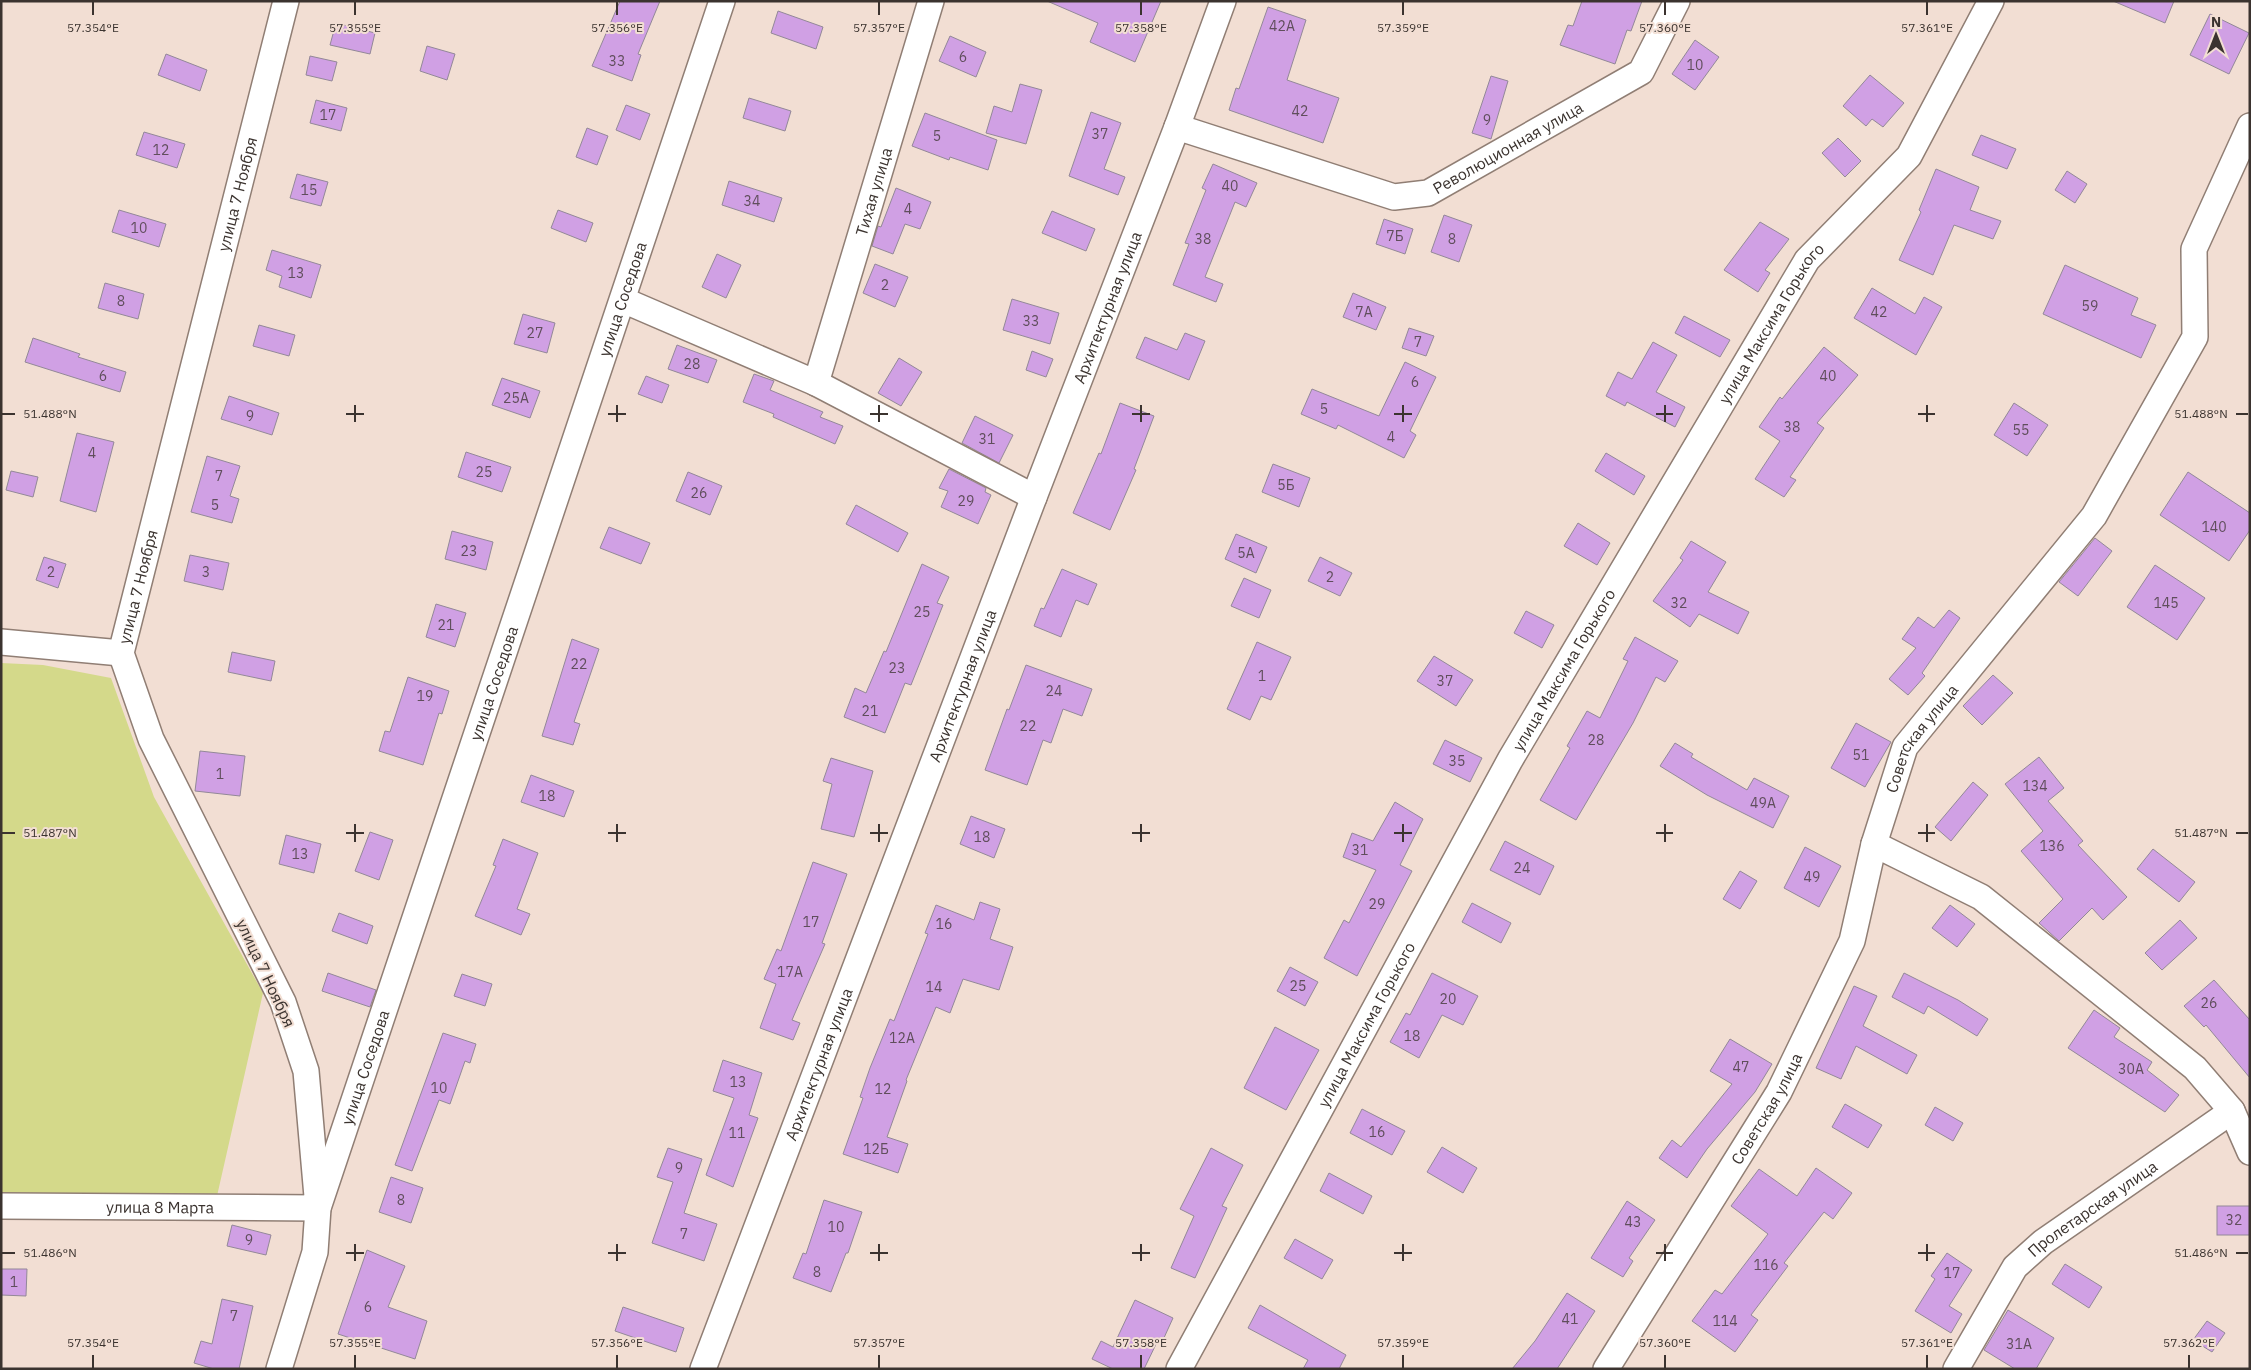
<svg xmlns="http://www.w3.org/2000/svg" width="2251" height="1370" font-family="'IBM Plex Sans',sans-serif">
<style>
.green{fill:#d4d98a}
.building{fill:#d0a0e4;stroke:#938898}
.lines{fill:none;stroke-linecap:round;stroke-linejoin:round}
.minor-casing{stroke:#907e74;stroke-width:28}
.minor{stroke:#fff;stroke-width:25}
.ticks{fill:none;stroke:#3b332f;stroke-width:2}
.labels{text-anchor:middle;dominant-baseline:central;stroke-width:4;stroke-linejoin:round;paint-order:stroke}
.number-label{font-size:14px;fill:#604e5c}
.street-label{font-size:16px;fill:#3b332f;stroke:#f2ded3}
.ticks-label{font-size:12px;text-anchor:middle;fill:#3b332f;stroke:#f2ded3;stroke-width:4;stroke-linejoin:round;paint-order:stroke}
</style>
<rect width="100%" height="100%" fill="#f2ded3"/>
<polygon class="green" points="1,663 43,665 111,678 154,797 263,993 217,1196 129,1193 111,1206 1,1202"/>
<g class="building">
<polygon points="620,1 660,1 638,54 641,55 632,81 592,66"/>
<polygon points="1047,1 1161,1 1135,62 1090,42 1098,23"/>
<polygon points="1582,1 1642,1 1631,31 1627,30 1615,64 1560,45 1568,25 1573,26"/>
<polygon points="2113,1 2174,1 2165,23"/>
<polygon points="1268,7 1306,20 1287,80 1339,98 1323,143 1229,110 1236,88 1239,89"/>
<polygon points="778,11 823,27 816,49 771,33"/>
<polygon points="2210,14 2249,33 2229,74 2190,55"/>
<polygon points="336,23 375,33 370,54 330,45"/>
<polygon points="950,36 986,52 976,77 939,61"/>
<polygon points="1695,40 1719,57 1695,90 1672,74"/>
<polygon points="427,46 455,54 447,80 420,71"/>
<polygon points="166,54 207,70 200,91 158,75"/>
<polygon points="310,56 337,62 332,81 306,75"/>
<polygon points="1870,75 1904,103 1883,127 1872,119 1866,126 1843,106"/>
<polygon points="1491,76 1508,81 1491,139 1472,133"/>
<polygon points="1020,84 1042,90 1026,144 986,133 994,106 1012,112"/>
<polygon points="749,98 791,111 785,131 743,118"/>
<polygon points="316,100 347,108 341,131 310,123"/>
<polygon points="626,105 650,114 640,140 616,130"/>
<polygon points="1091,112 1121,123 1104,169 1125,177 1118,195 1069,176"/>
<polygon points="925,113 997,140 988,170 950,157 949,160 912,146"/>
<polygon points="587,128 608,136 597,165 576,157"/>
<polygon points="144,132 185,144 177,168 136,155"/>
<polygon points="1981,135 2016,149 2007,169 1972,155"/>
<polygon points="1838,138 1861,161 1845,177 1822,153"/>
<polygon points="1213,164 1257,183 1246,207 1235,202 1205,277 1223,284 1216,302 1173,285 1189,244 1185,243 1206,190 1202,188"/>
<polygon points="1936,169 1979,187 1970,210 2001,221 1993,239 1954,225 1933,275 1899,260 1921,212 1919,210"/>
<polygon points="2067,171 2087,184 2075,203 2055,190"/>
<polygon points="297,174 328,182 321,206 290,198"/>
<polygon points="729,181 782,198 774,222 722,205"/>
<polygon points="896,188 931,202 920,229 905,224 893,254 872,246 878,226 881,227"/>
<polygon points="119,210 166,224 159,247 112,232"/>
<polygon points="558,210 593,223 586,242 551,228"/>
<polygon points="1052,211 1095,229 1086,251 1042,233"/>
<polygon points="1444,215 1472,225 1459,262 1431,252"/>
<polygon points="1384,219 1413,229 1405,254 1376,244"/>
<polygon points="1760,222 1789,239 1765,270 1770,273 1758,292 1724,270"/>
<polygon points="272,250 321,265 311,298 279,287 282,276 266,270"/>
<polygon points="717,254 741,265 726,298 702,287"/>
<polygon points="875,264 908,277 895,307 863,293"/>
<polygon points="2065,265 2138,298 2131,315 2156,325 2141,358 2043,314"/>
<polygon points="105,283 144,294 138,319 98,308"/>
<polygon points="1872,288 1915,314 1924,297 1942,307 1916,355 1854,318"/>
<polygon points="1353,293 1386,307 1376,330 1343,317"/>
<polygon points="1012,299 1059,313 1050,344 1003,330"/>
<polygon points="523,314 555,323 547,353 514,344"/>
<polygon points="1684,316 1730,340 1720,357 1675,333"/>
<polygon points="259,325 295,335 289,356 253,346"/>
<polygon points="1409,328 1434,336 1426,356 1402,348"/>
<polygon points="1185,333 1205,341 1189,380 1136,358 1145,337 1177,350"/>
<polygon points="33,338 80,354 78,357 126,372 120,392 25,362"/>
<polygon points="1653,342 1677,355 1656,392 1685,407 1675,427 1627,402 1625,406 1606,396 1618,372 1632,379"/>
<polygon points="677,345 717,360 708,383 668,369"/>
<polygon points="1824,347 1858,375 1817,423 1824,428 1790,477 1796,480 1784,497 1755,479 1780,441 1759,427 1780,397 1782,399"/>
<polygon points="1032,351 1053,359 1046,377 1026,370"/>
<polygon points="899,358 922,372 901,406 878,393"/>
<polygon points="1405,362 1436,377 1410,431 1416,435 1404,458 1338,425 1336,429 1301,414 1312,389 1379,416"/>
<polygon points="754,374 774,381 770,390 823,412 820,417 843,426 835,444 773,417 774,414 743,402"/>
<polygon points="646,376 669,385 662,403 638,394"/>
<polygon points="502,378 540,391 530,418 492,405"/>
<polygon points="229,396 279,413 272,435 221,419"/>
<polygon points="1120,403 1154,416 1134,469 1136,470 1110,530 1073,513 1099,453 1101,454"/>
<polygon points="2014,403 2048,425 2027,456 1994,435"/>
<polygon points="975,416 1013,435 999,463 962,443"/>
<polygon points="77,433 114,442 96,512 60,501"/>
<polygon points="466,452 511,467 502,492 458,477"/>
<polygon points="1606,453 1645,476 1634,495 1595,471"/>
<polygon points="207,456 240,466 230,496 239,499 232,523 191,512"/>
<polygon points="1273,464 1310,478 1299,507 1262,492"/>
<polygon points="949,469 986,488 985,492 991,495 978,524 941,507 948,491 939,488"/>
<polygon points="11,471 38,477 33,497 6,490"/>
<polygon points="688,472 722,486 710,515 676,501"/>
<polygon points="2188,472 2250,513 2250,530 2229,561 2160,515"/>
<polygon points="856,505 908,533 898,552 846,524"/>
<polygon points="1578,523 1610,543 1597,565 1564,546"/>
<polygon points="609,527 650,543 641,564 600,548"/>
<polygon points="452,531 493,542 486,570 445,559"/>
<polygon points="1236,534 1267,547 1256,573 1225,559"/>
<polygon points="2095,538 2112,551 2078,596 2059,582"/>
<polygon points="1691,541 1726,562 1708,592 1749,612 1738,634 1699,614 1690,627 1653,601 1683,560 1680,558"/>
<polygon points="190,555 229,563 223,590 184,581"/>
<polygon points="44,557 66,564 58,588 36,580"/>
<polygon points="1320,557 1352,573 1340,596 1308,581"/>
<polygon points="922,564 949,577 937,603 943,605 911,685 905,683 885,733 844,717 855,688 866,693 884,651 886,652"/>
<polygon points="2155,565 2205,598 2177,640 2127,607"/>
<polygon points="1062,569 1097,584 1088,605 1076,600 1061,637 1034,626 1041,608 1044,609"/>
<polygon points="1244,578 1271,590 1259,618 1231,606"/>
<polygon points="436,604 466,613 455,647 426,637"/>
<polygon points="1949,610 1960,618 1922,673 1925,676 1908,695 1889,679 1916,648 1902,639 1918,617 1934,628"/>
<polygon points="1526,611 1554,625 1542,648 1514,633"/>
<polygon points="1635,637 1678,661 1665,682 1656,677 1633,723 1576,820 1540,800 1570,748 1567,746 1587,711 1600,718 1628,661 1623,659"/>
<polygon points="572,639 599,649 574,722 580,724 573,745 542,736"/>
<polygon points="1257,642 1291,657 1271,700 1261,696 1250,720 1227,709"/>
<polygon points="232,652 275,661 271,681 228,672"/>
<polygon points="1434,656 1473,680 1456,706 1417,681"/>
<polygon points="1026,665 1092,689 1082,716 1063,709 1051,743 1043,740 1027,785 985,770 1007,709 1009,710"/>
<polygon points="1993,675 2013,693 1982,725 1963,706"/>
<polygon points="408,677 449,691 442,714 439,713 423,765 379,751 385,731 390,732"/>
<polygon points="1856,723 1891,742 1865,787 1831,768"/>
<polygon points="1445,740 1482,758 1470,782 1433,764"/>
<polygon points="1675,743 1693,754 1691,757 1747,790 1754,778 1789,796 1773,828 1707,795 1660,766"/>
<polygon points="200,751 245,756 240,796 195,791"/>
<polygon points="2039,757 2064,788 2048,801 2083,841 2078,845 2127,897 2103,920 2092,908 2059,941 2039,923 2063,899 2021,851 2043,831 2005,784"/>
<polygon points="831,758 873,771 854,837 821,829 832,784 823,781"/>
<polygon points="531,775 574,791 564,817 521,802"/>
<polygon points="1973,782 1988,795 1951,841 1935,827"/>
<polygon points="1395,802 1423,819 1400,865 1412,871 1357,976 1324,958 1344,920 1349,923 1376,870 1343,857 1352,833 1373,841"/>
<polygon points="971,816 1005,829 994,858 960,844"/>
<polygon points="370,832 393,840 379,880 355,871"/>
<polygon points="286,835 321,844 314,873 279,864"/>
<polygon points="503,839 538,853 517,909 530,914 521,935 475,916 496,866 493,865"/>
<polygon points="1505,841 1554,866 1540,895 1490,870"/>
<polygon points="1805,847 1841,866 1819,907 1784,888"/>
<polygon points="2153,849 2195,882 2179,902 2137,869"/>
<polygon points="813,862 847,874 822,943 825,944 792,1020 800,1023 793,1040 760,1028 776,984 764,979 777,949 781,951"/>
<polygon points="1740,871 1757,881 1740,909 1723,899"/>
<polygon points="980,902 1000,909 990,939 1013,947 999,990 963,979 950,1013 936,1007 906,1080 907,1081 887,1137 908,1144 898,1173 843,1154 863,1098 860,1097 870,1068 890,1019 894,1021 928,934 925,933 936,905 974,920"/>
<polygon points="1472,903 1511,923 1501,943 1462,922"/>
<polygon points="1950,905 1975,924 1957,947 1932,928"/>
<polygon points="339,913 373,926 367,944 332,931"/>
<polygon points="2180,920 2197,938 2162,970 2145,953"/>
<polygon points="1290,967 1318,982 1305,1006 1277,991"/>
<polygon points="328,973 376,990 370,1007 322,991"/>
<polygon points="1432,973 1478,996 1463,1025 1442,1015 1419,1058 1390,1042 1406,1013 1410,1015"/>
<polygon points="1904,973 1958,1000 1988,1019 1977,1036 1928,1006 1924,1014 1892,997"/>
<polygon points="462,974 492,984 485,1006 454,996"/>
<polygon points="2214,980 2250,1020 2250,1078 2206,1025 2204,1027 2184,1006"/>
<polygon points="1854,986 1877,996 1863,1026 1917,1055 1907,1074 1856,1046 1841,1079 1816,1068"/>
<polygon points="2094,1010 2120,1028 2114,1037 2152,1062 2147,1070 2179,1095 2165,1112 2068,1048"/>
<polygon points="1275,1027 1319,1050 1286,1110 1244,1088"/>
<polygon points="443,1033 476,1044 470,1063 465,1061 450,1104 439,1100 412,1171 395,1165"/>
<polygon points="1730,1039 1772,1064 1755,1092 1707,1149 1687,1178 1659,1158 1672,1140 1681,1147 1732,1084 1710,1071"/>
<polygon points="723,1060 762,1073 749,1115 758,1118 733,1187 706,1175 734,1098 713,1091"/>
<polygon points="1845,1104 1882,1125 1868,1148 1832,1127"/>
<polygon points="1935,1107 1963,1123 1953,1141 1925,1125"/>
<polygon points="1362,1109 1405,1131 1392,1155 1350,1133"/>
<polygon points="1442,1147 1477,1168 1463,1193 1427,1172"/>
<polygon points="668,1148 702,1159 684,1213 717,1224 704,1261 652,1243 673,1182 657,1177"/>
<polygon points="1211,1148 1243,1165 1222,1206 1227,1208 1195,1278 1171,1268 1194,1216 1180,1209"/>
<polygon points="1816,1168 1852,1193 1833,1219 1824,1212 1784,1263 1788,1266 1751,1315 1758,1320 1735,1352 1692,1321 1715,1290 1722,1294 1768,1234 1731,1206 1759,1169 1797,1196"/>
<polygon points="1329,1173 1372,1196 1363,1214 1320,1191"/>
<polygon points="391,1177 423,1188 411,1223 379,1212"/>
<polygon points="824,1200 862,1212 848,1253 846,1253 831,1292 793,1278 803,1253 806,1254"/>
<polygon points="1627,1201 1655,1220 1629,1258 1633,1261 1623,1277 1591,1258"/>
<rect x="2217" y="1206" width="33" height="29"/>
<polygon points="232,1225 271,1235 266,1255 227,1246"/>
<polygon points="1295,1239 1333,1260 1322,1279 1284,1258"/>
<polygon points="367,1250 405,1266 388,1307 427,1321 415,1359 338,1334"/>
<polygon points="1947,1253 1972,1270 1949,1306 1962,1314 1951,1333 1915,1311 1935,1279 1931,1276"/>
<polygon points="2065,1264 2102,1287 2089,1308 2052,1284"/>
<polygon points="1,1269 27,1269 26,1296 1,1295"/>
<polygon points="1567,1293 1595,1311 1557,1369 1512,1369 1535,1341"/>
<polygon points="222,1299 253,1306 239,1369 214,1369 194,1363 201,1341 212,1344"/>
<polygon points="1135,1300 1173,1318 1163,1340 1159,1338 1144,1369 1113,1369 1092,1359 1101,1341 1113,1347"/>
<polygon points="1260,1305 1346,1355 1339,1369 1303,1369 1308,1360 1248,1328"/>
<polygon points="623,1307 684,1328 676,1352 615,1331"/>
<polygon points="2008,1310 2054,1338 2036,1369 2015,1369 1984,1350"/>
<polygon points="2207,1321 2225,1333 2212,1352 2193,1340"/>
</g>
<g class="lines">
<defs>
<g id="minor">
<path id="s1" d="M1177,127L1394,197L1428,193L1641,72L1677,1"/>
<polyline points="623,300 816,383 1034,497"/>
<path id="s2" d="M816,383L931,1"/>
<polyline points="1,642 121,653"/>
<polyline points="1874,844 1981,897 2195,1068 2232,1111 2250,1152"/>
<path id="s3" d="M1,1206L318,1208L306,1071L283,1002L151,739L121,653L286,1"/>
<path id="s4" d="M279,1369L315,1252L318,1208L722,1"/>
<path id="s5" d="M703,1369L1034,497L1177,127L1223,1"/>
<path id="s6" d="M1179,1369L1510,760L1807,260L1909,156L1991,1"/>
<path id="s7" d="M1606,1369L1779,1092L1852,941L1874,844L1905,747L2094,516L2195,337L2194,249L2250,126"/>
<path id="s8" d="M1956,1369L2015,1267L2043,1242L2232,1111"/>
</g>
</defs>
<use href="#minor" class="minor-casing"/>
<use href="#minor" class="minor"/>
</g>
<path class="ticks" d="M93,2V15M355,2V15M617,2V15M879,2V15M1141,2V15M1403,2V15M1665,2V15M1927,2V15M355,405V422M617,405V422M879,405V422M1141,405V422M1403,405V422M1665,405V422M1927,405V422M2,414H15M346,414H364M608,414H626M870,414H888M1132,414H1150M1394,414H1412M1656,414H1673M1918,414H1935M2236,414H2248M355,824V842M617,824V842M879,824V842M1141,824V842M1403,824V842M1665,824V842M1927,824V842M2,833H15M346,833H364M608,833H626M870,833H888M1132,833H1150M1394,833H1412M1656,833H1673M1918,833H1935M2236,833H2248M355,1244V1261M617,1244V1261M879,1244V1261M1141,1244V1261M1403,1244V1261M1665,1244V1261M1927,1244V1261M2,1253H15M346,1253H364M608,1253H626M870,1253H888M1132,1253H1150M1394,1253H1412M1656,1253H1673M1918,1253H1935M2236,1253H2248M93,1355V1368M355,1355V1368M617,1355V1368M879,1355V1368M1141,1355V1368M1403,1355V1368M1665,1355V1368M1927,1355V1368M2189,1355V1368"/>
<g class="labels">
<g class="number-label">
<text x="1282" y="26">42А</text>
<text x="963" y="57">6</text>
<text x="617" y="61">33</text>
<text x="1695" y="65">10</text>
<text x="1300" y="111">42</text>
<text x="328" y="115">17</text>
<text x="1487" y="120">9</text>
<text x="1100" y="134">37</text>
<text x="937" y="136">5</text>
<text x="161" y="150">12</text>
<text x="1230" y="186">40</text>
<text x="309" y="190">15</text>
<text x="752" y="201">34</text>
<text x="908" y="209">4</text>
<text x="139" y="228">10</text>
<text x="1395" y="236">7Б</text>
<text x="1203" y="239">38</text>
<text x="1452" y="239">8</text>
<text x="296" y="273">13</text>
<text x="885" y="285">2</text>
<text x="121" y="301">8</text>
<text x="2090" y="306">59</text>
<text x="1364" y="312">7А</text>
<text x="1879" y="312">42</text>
<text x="1031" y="321">33</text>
<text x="535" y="333">27</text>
<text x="1418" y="342">7</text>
<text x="692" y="364">28</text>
<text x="103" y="376">6</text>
<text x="1828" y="376">40</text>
<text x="1415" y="382">6</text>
<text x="516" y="398">25А</text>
<text x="1324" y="409">5</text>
<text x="250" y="416">9</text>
<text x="1792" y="427">38</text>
<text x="2021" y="430">55</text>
<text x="1391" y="437">4</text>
<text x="987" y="439">31</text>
<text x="92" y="453">4</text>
<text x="484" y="472">25</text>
<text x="219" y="476">7</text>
<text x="1286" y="485">5Б</text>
<text x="699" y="493">26</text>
<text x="966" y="501">29</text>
<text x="215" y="505">5</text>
<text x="2214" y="527">140</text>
<text x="469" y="551">23</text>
<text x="1246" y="553">5А</text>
<text x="51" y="572">2</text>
<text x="206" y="572">3</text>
<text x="1330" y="577">2</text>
<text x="1679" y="603">32</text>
<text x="2166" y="603">145</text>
<text x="922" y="612">25</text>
<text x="446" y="625">21</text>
<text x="579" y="664">22</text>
<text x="897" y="668">23</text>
<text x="1262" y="676">1</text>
<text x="1445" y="681">37</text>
<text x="1054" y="691">24</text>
<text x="425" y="696">19</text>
<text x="870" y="711">21</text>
<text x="1028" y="726">22</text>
<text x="1596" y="740">28</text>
<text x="1861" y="755">51</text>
<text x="1457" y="761">35</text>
<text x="220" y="774">1</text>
<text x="2035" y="786">134</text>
<text x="547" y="796">18</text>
<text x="1763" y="803">49А</text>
<text x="982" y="837">18</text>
<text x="2052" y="846">136</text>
<text x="1360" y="850">31</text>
<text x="300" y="854">13</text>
<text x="1522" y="868">24</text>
<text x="1812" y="877">49</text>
<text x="1377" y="904">29</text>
<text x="811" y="922">17</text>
<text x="944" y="924">16</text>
<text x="790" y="972">17А</text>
<text x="1298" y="986">25</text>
<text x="934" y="987">14</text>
<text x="1448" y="999">20</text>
<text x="2209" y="1003">26</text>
<text x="1412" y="1036">18</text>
<text x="902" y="1038">12А</text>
<text x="1741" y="1067">47</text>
<text x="2131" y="1069">30А</text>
<text x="738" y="1082">13</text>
<text x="439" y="1088">10</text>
<text x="883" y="1089">12</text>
<text x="1377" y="1132">16</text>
<text x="737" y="1133">11</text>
<text x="876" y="1149">12Б</text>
<text x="679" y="1168">9</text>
<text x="401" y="1200">8</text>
<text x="2234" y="1220">32</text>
<text x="1633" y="1222">43</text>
<text x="836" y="1227">10</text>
<text x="684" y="1234">7</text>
<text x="249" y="1240">9</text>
<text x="1766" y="1265">116</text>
<text x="817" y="1272">8</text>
<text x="1952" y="1273">17</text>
<text x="14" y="1282">1</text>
<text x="368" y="1307">6</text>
<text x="234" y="1316">7</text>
<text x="1570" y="1319">41</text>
<text x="1725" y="1321">114</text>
<text x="2019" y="1344">31А</text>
</g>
<g class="street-label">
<text stroke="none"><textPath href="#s1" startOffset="354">Революционная улица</textPath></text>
<text stroke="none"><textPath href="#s2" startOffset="200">Тихая улица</textPath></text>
<text stroke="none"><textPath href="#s3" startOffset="1386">улица 7 Ноября</textPath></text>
<text stroke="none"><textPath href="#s4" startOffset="1125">улица Соседова</textPath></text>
<text stroke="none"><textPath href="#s5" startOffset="1136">Архитектурная улица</textPath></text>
<text stroke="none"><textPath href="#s6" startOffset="1202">улица Максима Горького</textPath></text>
<text stroke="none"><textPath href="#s3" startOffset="981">улица 7 Ноября</textPath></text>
<text stroke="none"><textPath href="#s6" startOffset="798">улица Максима Горького</textPath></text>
<text stroke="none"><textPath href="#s4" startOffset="720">улица Соседова</textPath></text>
<text stroke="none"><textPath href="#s5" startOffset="731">Архитектурная улица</textPath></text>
<text stroke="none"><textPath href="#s7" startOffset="711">Советская улица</textPath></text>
<text transform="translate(266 973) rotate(65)">улица 7 Ноября</text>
<text stroke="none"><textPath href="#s6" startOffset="392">улица Максима Горького</textPath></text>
<text stroke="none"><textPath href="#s5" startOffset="326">Архитектурная улица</textPath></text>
<text stroke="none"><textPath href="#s4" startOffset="315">улица Соседова</textPath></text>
<text stroke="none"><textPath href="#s7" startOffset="306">Советская улица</textPath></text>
<text stroke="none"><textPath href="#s3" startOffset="159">улица 8 Марта</textPath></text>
<text stroke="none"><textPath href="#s8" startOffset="215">Пролетарская улица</textPath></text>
</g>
</g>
<g class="ticks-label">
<text x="93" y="32">57.354°E</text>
<text x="355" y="32">57.355°E</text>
<text x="617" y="32">57.356°E</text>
<text x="879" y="32">57.357°E</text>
<text x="1141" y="32">57.358°E</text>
<text x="1403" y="32">57.359°E</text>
<text x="1665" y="32">57.360°E</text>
<text x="1927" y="32">57.361°E</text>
<text x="50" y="418">51.488°N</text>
<text x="2201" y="418">51.488°N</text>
<text x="50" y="837">51.487°N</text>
<text x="2201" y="837">51.487°N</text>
<text x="50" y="1257">51.486°N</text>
<text x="2201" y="1257">51.486°N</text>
<text x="93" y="1347">57.354°E</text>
<text x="355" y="1347">57.355°E</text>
<text x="617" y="1347">57.356°E</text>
<text x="879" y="1347">57.357°E</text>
<text x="1141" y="1347">57.358°E</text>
<text x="1403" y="1347">57.359°E</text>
<text x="1665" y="1347">57.360°E</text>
<text x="1927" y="1347">57.361°E</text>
<text x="2189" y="1347">57.362°E</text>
</g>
<rect width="2251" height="1370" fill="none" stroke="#3b332f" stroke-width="5"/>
<g transform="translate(2216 35)" stroke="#f2ded3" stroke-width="4" paint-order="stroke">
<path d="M0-4L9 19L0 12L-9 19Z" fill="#3b332f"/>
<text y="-8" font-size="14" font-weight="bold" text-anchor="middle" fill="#3b332f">N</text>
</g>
</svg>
